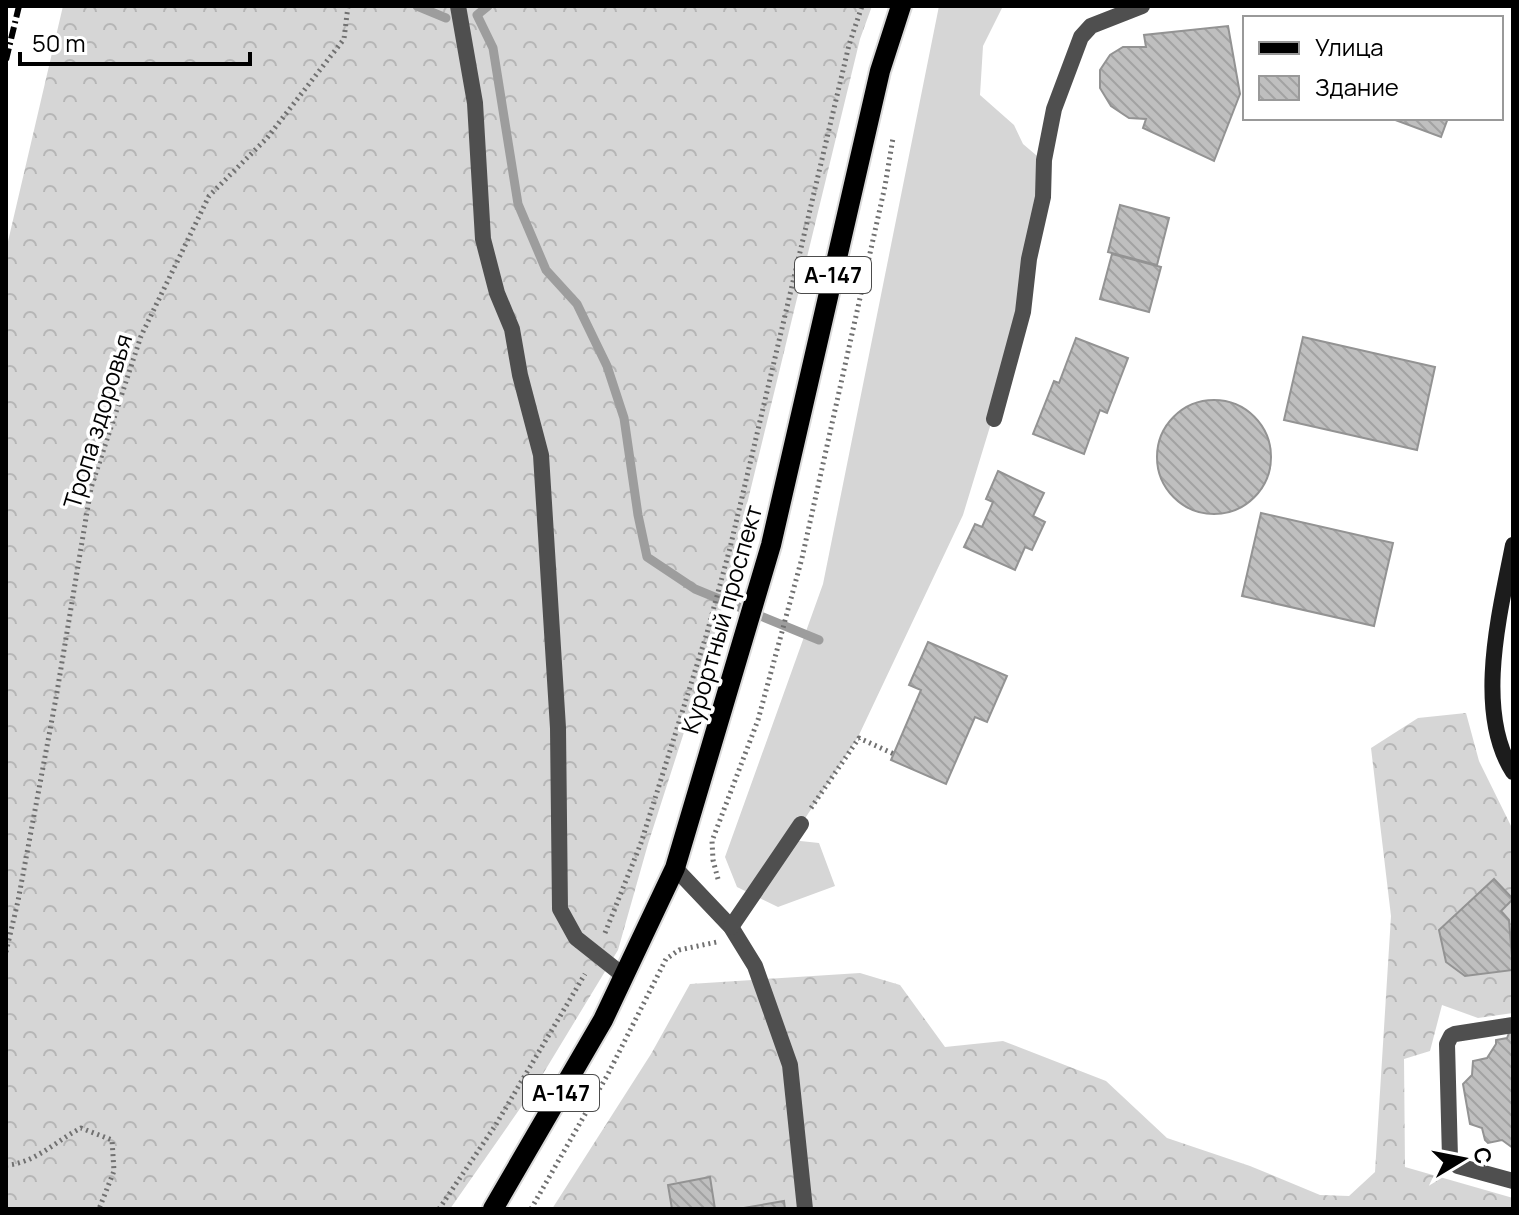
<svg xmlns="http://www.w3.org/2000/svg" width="1519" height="1215" font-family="Manrope,sans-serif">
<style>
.grass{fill:#d6d6d6}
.forest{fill:url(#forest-crowns)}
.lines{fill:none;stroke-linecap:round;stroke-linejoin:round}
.stream{stroke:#9d9d9d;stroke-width:9}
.building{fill:url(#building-back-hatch);stroke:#939393;stroke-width:2}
.primary-casing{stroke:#dbdbdb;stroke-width:24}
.path{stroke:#717171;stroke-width:5;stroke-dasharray:2 4;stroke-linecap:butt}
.lane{stroke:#4f4f4f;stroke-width:16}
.secondary{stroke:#1c1c1c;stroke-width:16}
.primary{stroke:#000;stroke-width:20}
.rail{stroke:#000;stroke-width:6;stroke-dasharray:12 4 2 4;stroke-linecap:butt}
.labels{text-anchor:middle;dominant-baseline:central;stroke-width:7;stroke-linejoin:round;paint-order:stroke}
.shield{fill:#fff;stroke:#4c4c4c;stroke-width:2}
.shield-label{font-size:22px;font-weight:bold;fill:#000}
.street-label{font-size:24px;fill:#000;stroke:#fff}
</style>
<defs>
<pattern id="forest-crowns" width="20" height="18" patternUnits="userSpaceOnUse" patternTransform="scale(2)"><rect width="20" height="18" fill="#d6d6d6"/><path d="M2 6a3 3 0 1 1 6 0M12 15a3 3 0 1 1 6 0" fill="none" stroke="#b6b6b6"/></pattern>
<pattern id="building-back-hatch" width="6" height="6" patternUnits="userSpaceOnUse" patternTransform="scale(2)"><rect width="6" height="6" fill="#bfbfbf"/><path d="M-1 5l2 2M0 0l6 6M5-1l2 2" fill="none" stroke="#a2a2a2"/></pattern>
</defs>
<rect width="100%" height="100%" fill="#fff"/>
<polygon class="grass" points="939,6 1003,6 983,46 980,95 1014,125 1023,144 1043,161 1041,197 992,420 963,515 858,737 791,840 819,843 835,886 778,907 737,887 725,857 823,584"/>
<g class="forest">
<polygon points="63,6 872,6 860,39 715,636 648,844 618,950 535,1087 450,1209 6,1209 6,250"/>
<polygon points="1466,713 1479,761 1513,830 1513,1013 1478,1018 1442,1005 1430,1051 1404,1059 1405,1167 1513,1198 1513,1209 552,1209 651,1054 690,984 860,973 900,985 945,1047 1003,1041 1106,1081 1167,1138 1250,1166 1320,1195 1349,1196 1375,1172 1391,916 1371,748 1418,718"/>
</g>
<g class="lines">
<g class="stream">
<polyline points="417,6 446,18"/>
<polyline points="488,6 477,15 493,48 518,204 546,270 577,304 607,366 624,418 638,515 647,557 695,589 819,640"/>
</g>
</g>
<g class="building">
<polygon points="1228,26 1240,94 1214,161 1143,128 1146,119 1129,118 1111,106 1100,88 1100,70 1110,55 1123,47 1146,47 1144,35"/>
<polygon points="1390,118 1448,118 1441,137"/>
<polygon points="1120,205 1169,218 1157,265 1108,252"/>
<polygon points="1112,254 1161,267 1149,312 1100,299"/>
<polygon points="1303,337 1435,367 1417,450 1284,420"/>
<polygon points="1076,338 1128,358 1107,413 1100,410 1084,454 1033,434 1054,381 1059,383"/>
<circle cx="1214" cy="457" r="57"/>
<polygon points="998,471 1044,493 1033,516 1045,522 1032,550 1025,547 1015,570 964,547 975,524 982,527 993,502 986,499"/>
<polygon points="1261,513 1393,543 1374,626 1242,596"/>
<polygon points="928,642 1007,676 987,722 975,717 946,784 891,760 921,690 909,685"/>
<polygon points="1494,879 1513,899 1501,911 1509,920 1513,970 1465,976 1446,962 1439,930"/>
<polygon points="1509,1033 1513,1033 1513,1148 1502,1140 1488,1143 1485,1140 1482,1128 1470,1124 1463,1084 1472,1075 1473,1061 1487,1058 1496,1044 1496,1040 1507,1038"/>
<polygon points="710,1177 715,1209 672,1209 668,1185"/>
<polygon points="784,1201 785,1209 738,1209"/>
</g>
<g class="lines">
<defs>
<polyline id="primary" points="493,1209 603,1020 675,868 771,545 880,71 901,6"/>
</defs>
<use href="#primary" class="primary-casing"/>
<g class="path">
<polyline points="811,808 859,738 894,754"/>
<polyline points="718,879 713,860 712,841 758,720 802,558 885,186 893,138"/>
<polyline points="605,933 641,843 707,633 730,548 849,45 862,6"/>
<polyline points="6,952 18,901 56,698 91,488 141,336 209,196 267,138 344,39 348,6"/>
<path d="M6,1165C34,1164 57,1140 81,1128L112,1140L114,1171L99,1209"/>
<polyline points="439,1209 495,1126 585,974"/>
<polyline points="531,1209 608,1074 666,959 679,950 717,942"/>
</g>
<g class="lane">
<polyline points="458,6 475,103 483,239 497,293 512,329 520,375 541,455 558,728 560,909 576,938 624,976"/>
<polyline points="994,419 1023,312 1029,259 1043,197 1044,160 1054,109 1081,37 1091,26 1142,6"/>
<polyline points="675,868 731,927 755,966 790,1065 805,1209"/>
<polyline points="731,927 801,824"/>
<polyline points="1513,1025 1455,1034 1451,1036 1447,1044 1450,1158 1458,1166 1513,1181"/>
</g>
<path class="secondary" d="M1513,545C1500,612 1474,711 1513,772"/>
<use href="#primary" class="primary"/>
<polyline class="rail" points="6,60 19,6"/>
</g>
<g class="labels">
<g class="shield">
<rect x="795" y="257" width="76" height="36" rx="6"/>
<rect x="523" y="1075" width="76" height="36" rx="6"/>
</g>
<g class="shield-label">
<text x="833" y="275">А-147</text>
<text x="561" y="1093">А-147</text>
</g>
<g class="street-label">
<text transform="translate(97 421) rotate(-73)">Тропа здоровья</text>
<text transform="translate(721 619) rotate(-74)">Курортный проспект</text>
</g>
</g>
<rect width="1519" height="1215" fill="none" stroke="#000000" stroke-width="16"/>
<rect x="1243" y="16" width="260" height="104" fill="#ffffff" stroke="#999999" stroke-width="2"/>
<rect x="1259" y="42" width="40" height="12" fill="#000000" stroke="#999999" stroke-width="2"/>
<text x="1315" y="56" font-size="24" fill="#000000">Улица</text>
<rect x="1259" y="76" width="40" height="24" fill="url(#building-back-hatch)" stroke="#999999" stroke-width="2"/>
<text x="1315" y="96" font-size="24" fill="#000000">Здание</text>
<g transform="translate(1463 1159) rotate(80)" stroke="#ffffff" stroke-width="6" paint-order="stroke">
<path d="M0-6L14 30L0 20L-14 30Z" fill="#000000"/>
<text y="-12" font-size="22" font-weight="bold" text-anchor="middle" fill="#000000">С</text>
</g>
<path d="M20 52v12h230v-12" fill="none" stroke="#000000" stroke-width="4"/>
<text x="32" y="52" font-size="24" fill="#000000" stroke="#ffffff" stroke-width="6" paint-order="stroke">50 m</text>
</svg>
